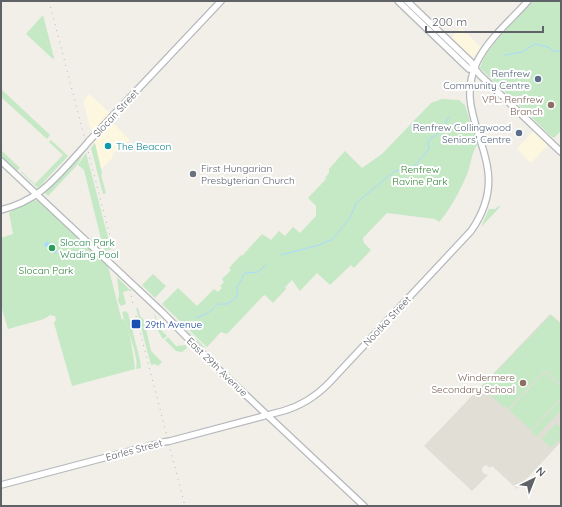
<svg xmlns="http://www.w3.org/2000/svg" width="562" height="507" font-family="Quicksand,sans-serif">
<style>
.commercial{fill:#fef7e0}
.education{fill:#e1ded6}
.green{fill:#c5e8c5}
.water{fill:#aadaff}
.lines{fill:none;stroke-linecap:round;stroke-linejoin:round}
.stream{stroke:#aadaff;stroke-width:1}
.tertiary-casing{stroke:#b5b8bc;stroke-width:8}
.tertiary{stroke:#fff;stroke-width:5.5}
.rail{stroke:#b6b7b8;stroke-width:1;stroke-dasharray:1 5;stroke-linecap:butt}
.tertiary-bridge-casing{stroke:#b5b8bc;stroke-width:8;stroke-linecap:butt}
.tertiary-bridge{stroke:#fff;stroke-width:5.5}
.service-dot{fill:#5c6f8a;stroke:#fff;stroke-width:1.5}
.education-dot{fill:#8d6e63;stroke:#fff;stroke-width:1.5}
.culture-dot{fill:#0f9aa8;stroke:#fff;stroke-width:1.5}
.worship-dot{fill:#6b7280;stroke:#fff;stroke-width:1.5}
.leisure-dot{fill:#2e9e5b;stroke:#fff;stroke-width:1.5}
.transit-dot{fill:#1a4fb4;stroke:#fff;stroke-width:1.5}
.labels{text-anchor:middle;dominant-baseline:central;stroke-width:4;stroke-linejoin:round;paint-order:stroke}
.service-label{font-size:10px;fill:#4e5e75;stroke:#fff;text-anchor:end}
.education-label{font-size:10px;fill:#785e54;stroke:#fff;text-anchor:end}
.street-label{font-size:10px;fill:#5f6368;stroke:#fff}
.culture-label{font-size:10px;fill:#0d838f;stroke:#fff;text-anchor:start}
.worship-label{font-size:10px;fill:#5b616d;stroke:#fff;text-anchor:start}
.park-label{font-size:10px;fill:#348238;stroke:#fff}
.leisure-label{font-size:10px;fill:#27864d;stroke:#fff;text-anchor:start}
.transit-label{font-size:10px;fill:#164399;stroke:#fff;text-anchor:start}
</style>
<rect width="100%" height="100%" fill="#f1efe8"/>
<g class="commercial">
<polygon points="461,28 481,47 473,59 471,59 451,40 452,37"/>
<polygon points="89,94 110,113 93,131 90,127 84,103 85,99"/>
<polygon points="111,124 114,124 130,140 125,146 123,144 112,155 113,157 101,169 94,142"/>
<polygon points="533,131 546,143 547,146 531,163 517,149"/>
</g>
<polygon class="education" points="550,314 561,323 561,442 517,489 492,466 490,468 486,465 483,467 482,470 483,473 488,475 472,491 424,446"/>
<g class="green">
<polygon points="401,1 404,1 469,64"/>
<path d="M534,1H561V131L554,138L552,137L480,68C486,46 518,18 534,1Z"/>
<polygon points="43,15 54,58 53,59 26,34"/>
<polygon points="1,89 50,135 47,139 1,97"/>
<path d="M442,99L459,100L465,105L477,145C471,154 471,166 466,177C459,192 450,210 439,222L435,219L387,213L363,238L364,243L371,250L354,268L351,265L330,285L317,273L300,291L292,280L285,287L286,289L273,303L265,295L263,296L227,334L221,332L207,347L162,304L178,288L197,306L214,289L218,292L222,288L220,286L224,282L222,279L231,270L229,268L241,255L242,256L262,234L271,240L279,231L285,236L293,227L300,233L316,216V206L308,198L326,179L325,178L329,173V169L345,151L362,168L382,154L431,103Z"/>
<polygon points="51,140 68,156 38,188 21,172 21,171 35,184 63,155 49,142"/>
<polygon points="95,143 102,173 101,175 106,193 103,194 91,148"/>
<polygon points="1,150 20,168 17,171 1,156"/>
<polygon points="84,153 77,165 48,196 45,193 46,192"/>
<polygon points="86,153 111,249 105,251 103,247 84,170 78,165"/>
<path d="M34,200L39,201L108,266L122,321L123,317C131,333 133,354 135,369L72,386L54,323L56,320L55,316L50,315L44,319L8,329L1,306V238L13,234L9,213L10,212Z"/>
<polygon points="499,206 500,207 481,227 489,209 495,209"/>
<polygon points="153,274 166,286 155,298 142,285"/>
<polygon points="117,277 130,290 123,292 126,304 121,306 118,301 119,294"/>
<polygon points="136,308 138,308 140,316 144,320 151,351 162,362 158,366 155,364 151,365"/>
<path d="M126,311L127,313H128L140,360L141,368L136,369C140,360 126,325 122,312Z"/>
<polygon points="154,313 156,317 157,326 167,336 163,339 158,331"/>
<polygon points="169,313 206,348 205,349"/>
<polygon points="551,315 561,324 561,385 545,370 508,409 505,406 504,407 481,387"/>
<polygon points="168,337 176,346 186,345 187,348 182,352 176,351 165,340"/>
<polygon points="545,372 561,387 561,398 531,430 509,410"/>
<polygon points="561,400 561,410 536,437 531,432"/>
<polygon points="556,423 561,428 561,437 552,428"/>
<polygon points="551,428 561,438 557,443 546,433"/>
<polygon points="546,434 556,443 551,448 541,438"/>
</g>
<polygon class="water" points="47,241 57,250 55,254 44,245"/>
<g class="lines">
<g class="stream">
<polyline points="505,55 522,52 535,44 548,47 553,51 561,51"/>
<polyline points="281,255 319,245 333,239 350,218 356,203 395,171 411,170 429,149 428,143 431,138 439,133 449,117"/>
<path d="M196,318L208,313L218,304H227L237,297V286C241,282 242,277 245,273L258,272L266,265"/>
</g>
<defs>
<g id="tertiary">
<polyline points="398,1 469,69 475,69"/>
<polyline points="407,1 471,62 475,69 480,75 561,152"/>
<polyline points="89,141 221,1"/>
<polyline points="1,161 163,313 216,367 364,506"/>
<path d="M1,210C41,200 57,176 84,147"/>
<path d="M170,441L283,411C301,406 315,397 328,384L471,231C485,211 492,189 487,165C480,128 459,101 477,62C489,38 511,20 528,1"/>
<polyline points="1,485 164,442"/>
</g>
</defs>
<use href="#tertiary" class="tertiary-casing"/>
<use href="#tertiary" class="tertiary"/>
<g class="rail">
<polyline points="49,1 116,259"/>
<polyline points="130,290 133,303"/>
<polyline points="136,316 185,506"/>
</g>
<defs>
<g id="tertiary-bridge">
<polyline points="84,147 89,141"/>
<polyline points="164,442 170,441"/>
</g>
</defs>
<use href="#tertiary-bridge" class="tertiary-bridge-casing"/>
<use href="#tertiary-bridge" class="tertiary-bridge"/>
</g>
<g class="service-dot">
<circle cx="538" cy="79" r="4"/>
<circle cx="519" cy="133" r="4"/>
</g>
<g class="education-dot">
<circle cx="551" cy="105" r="4"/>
<circle cx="523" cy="383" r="4"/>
</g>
<circle class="culture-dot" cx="108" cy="146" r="4"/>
<circle class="worship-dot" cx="193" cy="174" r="4"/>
<circle class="leisure-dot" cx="52" cy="248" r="4"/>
<rect class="transit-dot" x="131" y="319" width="10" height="10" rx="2"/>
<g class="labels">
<g class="service-label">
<text x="530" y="73">Renfrew<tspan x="530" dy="12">Community Centre</tspan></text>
<text x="511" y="127">Renfrew Collingwood<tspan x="511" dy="12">Seniors' Centre</tspan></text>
</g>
<g class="education-label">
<text x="543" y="99">VPL: Renfrew<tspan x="543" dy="12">Branch</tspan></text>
<text x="515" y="377">Windermere<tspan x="515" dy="12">Secondary School</tspan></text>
</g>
<g class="street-label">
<text transform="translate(116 113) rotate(-47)">Slocan Street</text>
<text transform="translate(387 321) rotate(-47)">Nootka Street</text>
<text transform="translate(217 367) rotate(44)">East 29th Avenue</text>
<text transform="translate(134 450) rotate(-15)">Earles Street</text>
</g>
<g class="culture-label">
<text x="116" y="146">The Beacon</text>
</g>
<g class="worship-label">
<text x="201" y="168">First Hungarian<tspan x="201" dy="12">Presbyterian Church</tspan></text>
</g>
<g class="park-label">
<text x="420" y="169">Renfrew<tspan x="420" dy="12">Ravine Park</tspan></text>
<text x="46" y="270">Slocan Park</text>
</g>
<g class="leisure-label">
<text x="60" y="242">Slocan Park<tspan x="60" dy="12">Wading Pool</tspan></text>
</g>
<g class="transit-label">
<text x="145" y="324">29th Avenue</text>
</g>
</g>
<rect width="562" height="507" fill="none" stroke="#5f6368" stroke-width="4"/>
<g transform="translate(534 479) rotate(43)" stroke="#ffffff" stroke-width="3" paint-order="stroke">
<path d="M0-3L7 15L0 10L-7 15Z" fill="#5f6368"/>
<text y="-6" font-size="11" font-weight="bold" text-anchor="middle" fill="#5f6368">N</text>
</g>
<path d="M426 26v6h117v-6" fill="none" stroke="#5f6368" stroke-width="2"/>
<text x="432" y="26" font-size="12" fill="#5f6368" stroke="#ffffff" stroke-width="3" paint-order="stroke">200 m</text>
</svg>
